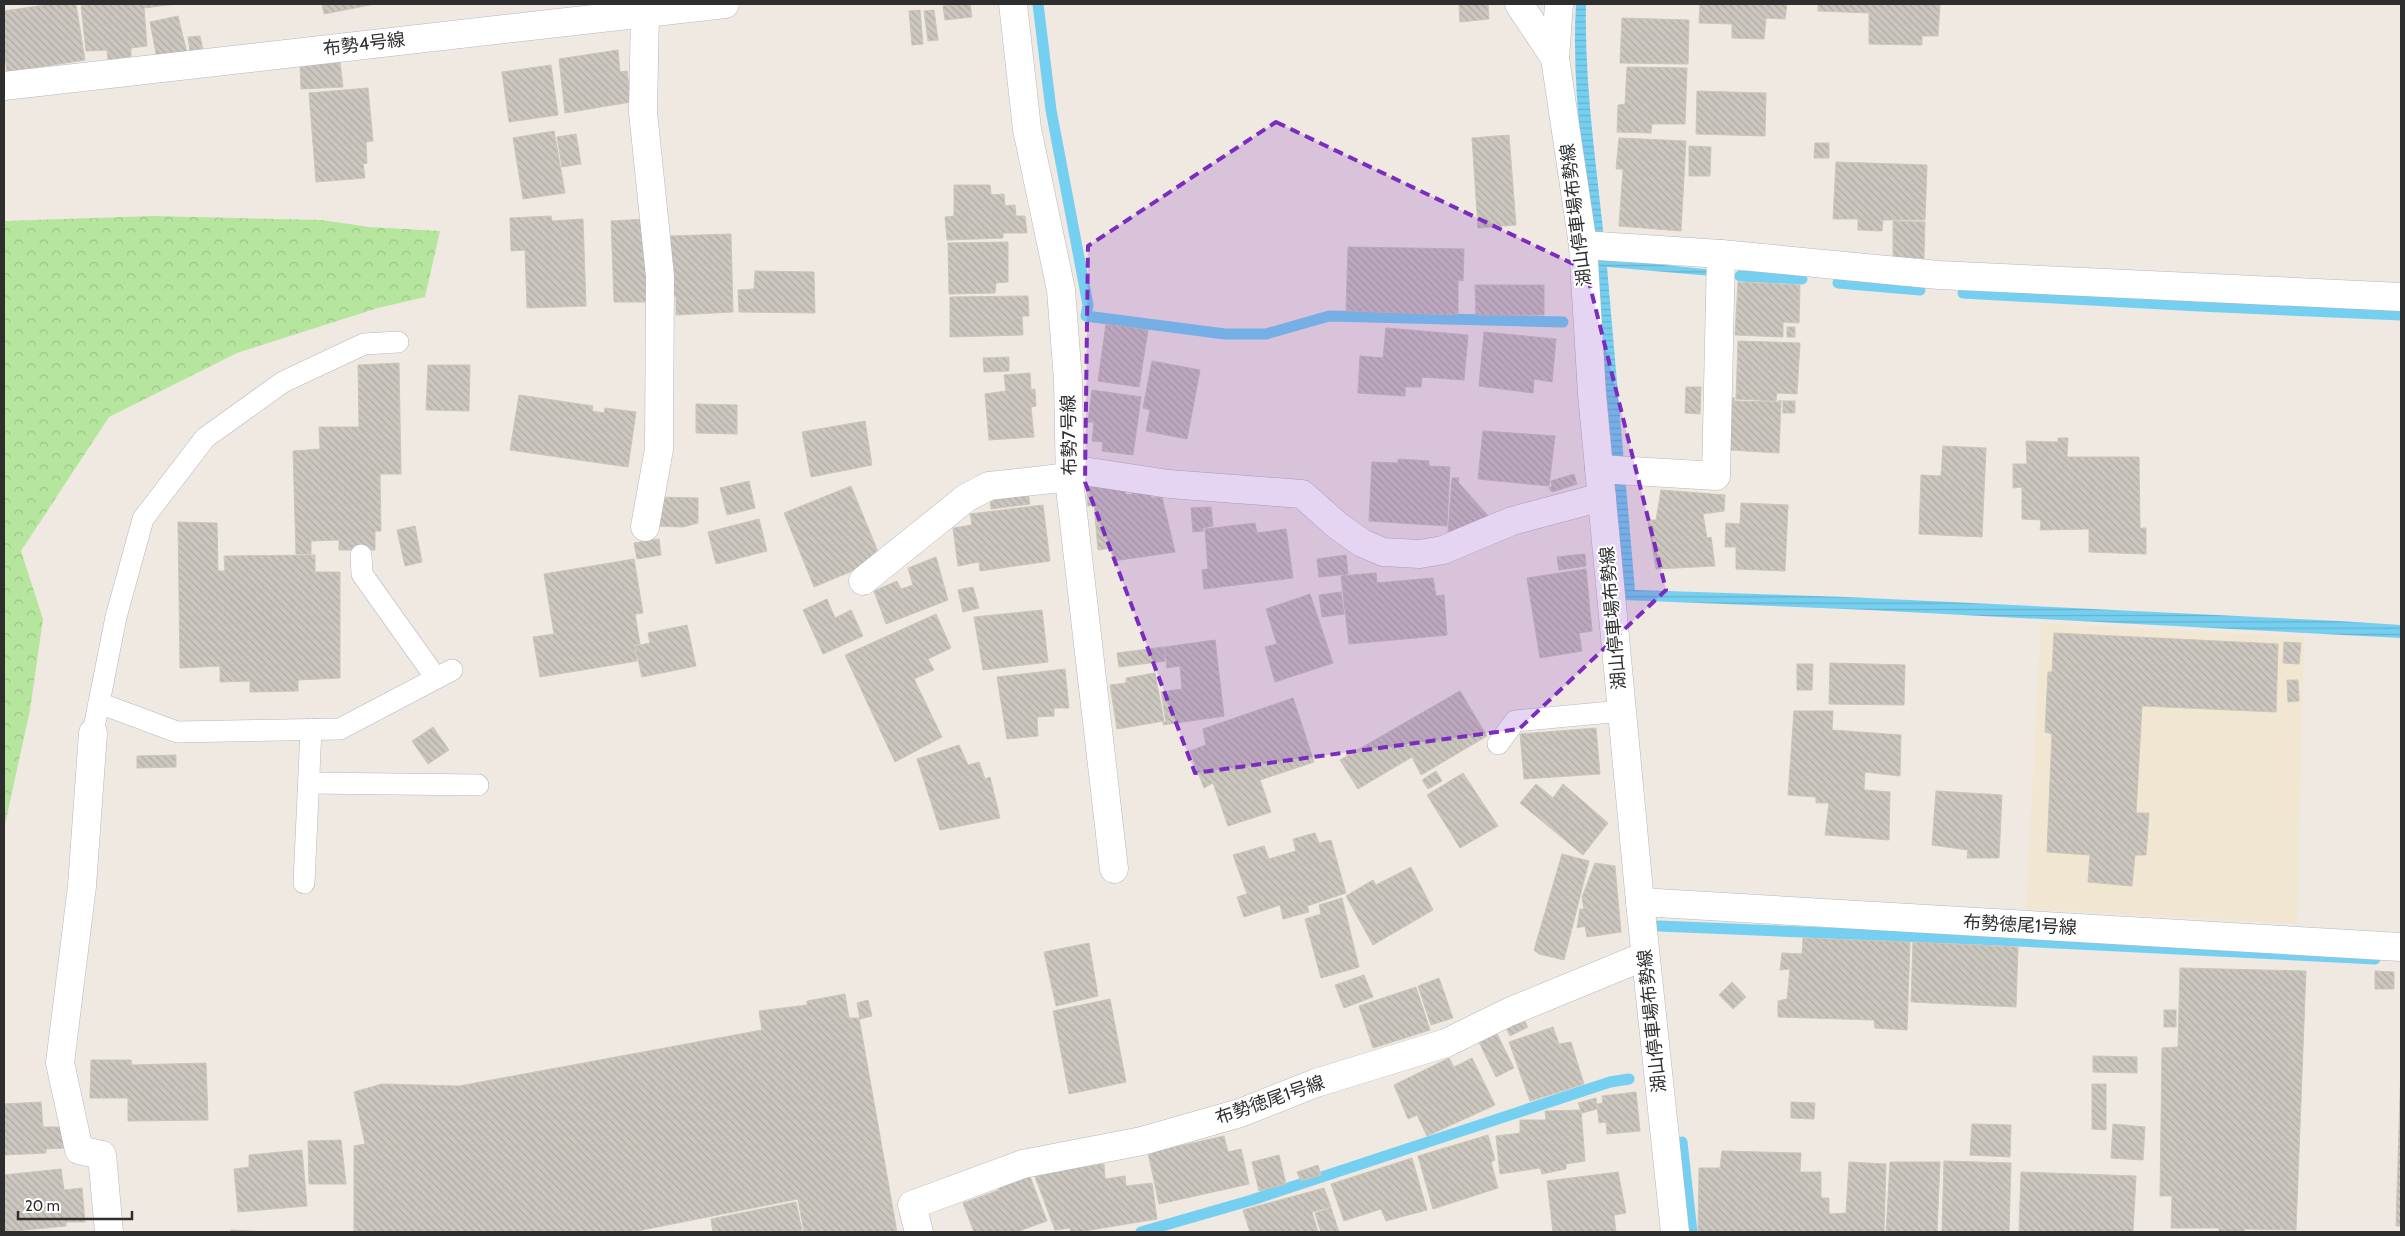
<svg xmlns="http://www.w3.org/2000/svg" width="2405" height="1236" font-family="Cabin,'Noto Sans JP',sans-serif">
<style>
.education{fill:#f0e6d1}
.forest{fill:url(#forest-crowns)}
.water{fill:url(#water-rules)}
.lines{fill:none;stroke-linecap:round;stroke-linejoin:round}
.stream{stroke:#75cff0;stroke-width:11}
.building{fill:url(#building-back-hatch);stroke:#cbc5ba}
.service-casing{stroke:#b4b7c1;stroke-width:22}
.minor-casing{stroke:#b4b7c1;stroke-width:29}
.secondary-casing{stroke:#b4b7c1;stroke-width:29}
.service{stroke:#fff;stroke-width:21}
.minor{stroke:#fff;stroke-width:28}
.secondary{stroke:#fff;stroke-width:28}
.marked{fill:#7b2cbf;fill-opacity:0.2;stroke:#7b2cbf;stroke-width:4;stroke-dasharray:10 6;stroke-linejoin:round}
.labels{text-anchor:middle;dominant-baseline:central;stroke-width:4;stroke-linejoin:round;paint-order:stroke}
.street-label{font-size:18px;fill:#2e2e2e;stroke:#fff}
</style>
<defs>
<pattern id="forest-crowns" width="20" height="18" patternUnits="userSpaceOnUse" patternTransform="scale(1.25)"><rect width="20" height="18" fill="#b6e59e"/><path d="M2 6a3 3 0 1 1 6 0M12 15a3 3 0 1 1 6 0" fill="none" stroke="#9dc588"/></pattern>
<pattern id="water-rules" width="6" height="5" patternUnits="userSpaceOnUse" patternTransform="scale(1.25)"><rect width="6" height="5" fill="#75cff0"/><path d="M0 2.5h6" fill="none" stroke="#66b2ce"/></pattern>
<pattern id="building-back-hatch" width="6" height="6" patternUnits="userSpaceOnUse" patternTransform="scale(1.25)"><rect width="6" height="6" fill="#cbc7bf"/><path d="M-1 5l2 2M0 0l6 6M5-1l2 2" fill="none" stroke="#afaba4"/></pattern>
</defs>
<rect width="100%" height="100%" fill="#efe9e1"/>
<polygon class="education" points="2041,623 2304,637 2297,924 2026,909"/>
<polygon class="forest" points="152,216 322,220 369,227 440,231 425,297 378,308 237,353 109,417 21,551 43,619 30,710 4,829 4,221"/>
<path class="water" d="M1576,4H1586C1584,89 1598,174 1606,259L1714,270L1712,276L1607,267L1635,590L1847,597L2339,621L2401,625V638L1869,610L1624,600C1615,486 1605,371 1593,257C1585,173 1571,88 1576,4Z"/>
<g class="lines">
<g class="stream">
<polyline points="1038,4 1051,110 1088,305 1086,316 1225,334 1266,334 1329,316 1563,322"/>
<polyline points="1740,276 1802,279"/>
<polyline points="1838,283 1920,290"/>
<polyline points="1963,293 2199,306 2401,315"/>
<polyline points="1659,926 1998,940 2375,959"/>
<polyline points="1682,1142 1692,1232"/>
<polyline points="1141,1232 1252,1200 1610,1082 1629,1079"/>
</g>
</g>
<g class="building">
<polygon points="52,4 76,4 85,60 7,72 4,48 4,11"/>
<polygon points="93,4 176,4 144,8 147,46 131,48 131,57 108,60 107,50 86,51 81,6"/>
<polygon points="322,4 375,4 324,14"/>
<polygon points="970,4 972,17 945,20 943,6"/>
<polygon points="1459,4 1488,4 1489,19 1460,22"/>
<polygon points="1700,4 1787,4 1785,19 1766,18 1764,39 1732,38 1732,24 1699,23"/>
<polygon points="1818,4 1940,4 1938,36 1922,36 1922,45 1869,44 1869,13 1818,11"/>
<polygon points="920,10 923,44 912,45 909,11"/>
<polygon points="934,10 938,40 928,41 924,11"/>
<polygon points="178,16 187,53 157,59 150,22"/>
<polygon points="1622,18 1689,20 1688,64 1620,63"/>
<polygon points="200,36 203,50 190,51 188,37"/>
<polygon points="618,50 620,72 627,71 631,102 565,113 559,59"/>
<polygon points="340,62 343,87 301,89 300,66"/>
<polygon points="551,65 558,115 509,122 502,72"/>
<polygon points="1627,67 1687,68 1685,124 1652,124 1651,133 1617,132 1618,105 1625,104"/>
<polygon points="368,88 373,141 366,142 367,163 363,164 365,178 316,182 309,93"/>
<polygon points="1697,91 1766,93 1765,136 1696,134"/>
<polygon points="554,131 565,193 523,199 513,138"/>
<polygon points="576,134 581,164 562,167 557,137"/>
<polygon points="1509,135 1516,225 1478,228 1472,138"/>
<polygon points="1619,138 1686,141 1681,231 1619,226 1623,169 1616,169"/>
<polygon points="1815,143 1829,143 1829,158 1814,158"/>
<polygon points="1689,146 1711,147 1710,176 1689,176"/>
<polygon points="1836,162 1927,165 1925,220 1883,220 1882,231 1858,230 1858,219 1833,219"/>
<polygon points="954,185 990,185 991,195 1004,194 1005,206 1015,205 1016,216 1025,216 1027,233 1003,233 1003,238 947,240 945,217 954,216"/>
<polygon points="551,216 552,221 583,219 586,306 527,308 525,250 511,251 510,218"/>
<polygon points="646,219 647,302 614,302 611,221"/>
<polygon points="1893,221 1925,222 1924,259 1893,259"/>
<polygon points="731,234 733,312 676,315 676,296 671,296 670,236"/>
<polygon points="1008,242 1008,282 996,283 995,293 949,294 948,243"/>
<polygon points="1348,247 1464,249 1463,281 1458,280 1458,315 1346,311"/>
<polygon points="755,271 814,272 815,313 739,312 738,290 754,289"/>
<polygon points="1738,282 1800,285 1799,323 1783,322 1783,337 1735,335"/>
<polygon points="1475,285 1544,285 1544,315 1476,315"/>
<polygon points="1028,296 1029,316 1022,316 1023,335 950,337 950,297"/>
<polygon points="1106,324 1148,330 1139,387 1098,381"/>
<rect x="1787" y="327" width="8" height="10"/>
<polygon points="1386,328 1468,335 1464,380 1422,377 1421,387 1405,387 1405,396 1358,393 1360,356 1383,358"/>
<polygon points="1484,332 1556,339 1552,382 1534,379 1533,393 1479,386"/>
<polygon points="1738,341 1800,343 1797,394 1777,393 1776,401 1736,399"/>
<polygon points="1009,357 1009,371 984,372 983,358"/>
<polygon points="1152,361 1200,370 1187,439 1146,431 1150,410 1143,408"/>
<polygon points="399,363 401,474 380,474 381,531 375,531 375,550 339,550 339,540 311,541 311,554 296,554 293,451 320,449 319,427 359,427 358,365"/>
<polygon points="428,365 470,365 469,411 426,410"/>
<polygon points="1030,373 1031,390 1035,389 1036,406 1031,407 1034,437 989,440 985,394 1006,391 1004,375"/>
<polygon points="1686,387 1701,387 1700,414 1685,413"/>
<polygon points="1092,390 1141,397 1133,455 1102,451 1103,442 1092,441 1094,422 1088,422"/>
<polygon points="519,395 593,406 592,411 604,413 605,408 636,412 628,467 510,450"/>
<polygon points="1732,398 1735,398 1734,401 1777,402 1781,400 1779,453 1730,450"/>
<rect x="1783" y="401" width="12" height="12"/>
<polygon points="696,404 737,405 737,434 696,433"/>
<polygon points="865,421 872,465 811,477 802,432"/>
<polygon points="1483,431 1555,436 1549,486 1478,479"/>
<polygon points="2058,438 2068,438 2067,457 2139,457 2140,528 2146,528 2146,554 2089,552 2089,529 2040,530 2041,520 2022,519 2022,487 2013,488 2013,464 2027,464 2026,441 2058,442"/>
<polygon points="1943,446 1986,448 1982,537 1919,534 1921,475 1941,476"/>
<polygon points="1398,459 1429,461 1429,466 1450,467 1447,526 1369,521 1372,462 1398,463"/>
<polygon points="1574,474 1577,484 1552,492 1549,488 1552,486 1551,481"/>
<polygon points="1452,478 1459,478 1458,482 1492,520 1459,535 1448,532"/>
<polygon points="749,481 755,508 727,515 720,488"/>
<polygon points="1086,481 1125,489 1126,495 1144,492 1151,494 1151,498 1162,497 1175,552 1113,561 1111,548 1098,550 1094,505 1088,506"/>
<polygon points="851,486 881,559 814,587 784,513"/>
<polygon points="1661,490 1725,495 1724,511 1703,514 1707,538 1711,537 1715,566 1656,569 1648,520 1656,520"/>
<polygon points="1028,492 1030,504 991,509 990,497"/>
<polygon points="658,497 698,498 698,523 683,527 655,526"/>
<polygon points="1741,503 1788,505 1785,571 1736,569 1736,547 1725,547 1726,523 1740,524"/>
<polygon points="1043,505 1050,561 980,571 979,562 958,566 953,528 972,525 970,514"/>
<polygon points="1211,507 1213,526 1203,528 1203,531 1193,532 1191,508"/>
<polygon points="759,519 767,551 716,564 708,532"/>
<polygon points="178,522 217,523 218,571 225,571 224,556 315,555 315,572 340,572 340,678 298,680 298,691 250,692 250,681 220,682 220,666 180,668"/>
<polygon points="1255,523 1257,533 1286,529 1293,578 1204,589 1202,570 1208,569 1205,529"/>
<polygon points="415,526 422,562 405,566 397,530"/>
<polygon points="659,539 661,555 637,559 634,543"/>
<polygon points="1585,554 1586,566 1559,570 1557,557"/>
<polygon points="1346,555 1348,574 1319,577 1317,559"/>
<polygon points="936,557 948,600 886,624 874,591 897,581 901,589 913,585 908,568"/>
<polygon points="634,559 643,613 635,614 640,644 634,645 637,661 540,677 533,637 554,634 544,574"/>
<polygon points="1586,569 1592,631 1579,633 1582,651 1540,658 1527,578"/>
<polygon points="1376,573 1377,583 1433,578 1436,596 1444,595 1447,635 1349,644 1341,576"/>
<polygon points="973,587 979,608 963,612 958,590"/>
<polygon points="1341,592 1344,614 1322,617 1319,595"/>
<polygon points="1310,594 1333,663 1275,682 1265,647 1277,644 1266,609"/>
<polygon points="827,599 835,618 851,610 863,636 823,654 803,610"/>
<polygon points="1042,610 1048,662 983,670 974,617"/>
<polygon points="936,614 951,648 928,659 934,670 914,679 942,737 895,762 845,655"/>
<polygon points="687,625 696,666 642,677 635,646 650,643 648,633"/>
<polygon points="2054,633 2278,644 2276,712 2142,706 2136,813 2149,813 2146,855 2135,855 2132,886 2088,882 2090,855 2047,852 2052,734 2045,732 2048,672 2052,672"/>
<polygon points="1215,640 1224,716 1163,725 1163,722 1166,722 1161,692 1182,689 1180,666 1167,668 1165,647"/>
<polygon points="2284,642 2301,643 2299,664 2283,663"/>
<polygon points="1164,647 1165,661 1119,667 1117,653"/>
<polygon points="1830,663 1905,665 1904,705 1829,704"/>
<polygon points="1797,664 1813,664 1812,690 1797,690"/>
<polygon points="1065,669 1069,708 1054,708 1054,716 1037,717 1038,736 1007,739 997,677"/>
<polygon points="1155,673 1164,721 1117,729 1110,685 1126,683 1126,678"/>
<polygon points="2287,680 2298,680 2299,701 2288,702"/>
<polygon points="1460,691 1487,736 1421,775 1412,757 1358,789 1340,760"/>
<polygon points="1293,698 1314,762 1260,780 1271,812 1228,826 1213,783 1204,788 1190,751 1206,745 1203,729"/>
<polygon points="1794,711 1833,711 1832,730 1901,735 1900,776 1865,772 1864,790 1890,792 1889,840 1825,835 1829,803 1816,803 1816,797 1788,795"/>
<polygon points="433,727 449,750 428,764 412,741"/>
<polygon points="1596,728 1600,774 1524,779 1520,734"/>
<polygon points="959,745 968,765 979,762 985,779 990,777 1000,818 940,830 917,759"/>
<polygon points="176,755 176,767 137,768 137,756"/>
<polygon points="1436,771 1442,781 1428,789 1422,780"/>
<polygon points="1463,773 1498,826 1460,848 1427,795"/>
<polygon points="1536,784 1553,798 1563,784 1608,823 1583,855 1520,803"/>
<polygon points="1936,791 2002,795 1999,858 1967,858 1968,850 1932,845"/>
<polygon points="1315,833 1319,843 1331,840 1346,893 1307,906 1309,912 1283,919 1280,905 1244,917 1237,897 1247,894 1233,855 1264,846 1269,859 1296,851 1293,839"/>
<polygon points="1562,854 1589,861 1564,960 1539,954 1534,950"/>
<polygon points="1595,863 1615,866 1621,932 1587,937 1585,926 1577,928 1580,909 1584,909 1582,897"/>
<polygon points="1411,867 1433,910 1373,945 1346,896 1373,880 1376,885"/>
<polygon points="1342,898 1359,967 1321,978 1305,919 1321,914 1319,905"/>
<polygon points="1803,938 1910,942 1907,1030 1875,1028 1874,1020 1778,1017 1778,1001 1787,999 1790,969 1780,970 1782,953 1802,954"/>
<polygon points="1913,942 2018,947 2016,1007 1911,1002"/>
<polygon points="1089,943 1098,996 1056,1006 1044,952"/>
<polygon points="2180,968 2306,971 2296,1230 2244,1229 2244,1232 2219,1232 2219,1228 2171,1228 2172,1196 2160,1196 2162,1048 2178,1047"/>
<polygon points="2375,971 2394,972 2394,989 2375,989"/>
<polygon points="1364,975 1373,997 1344,1008 1335,985"/>
<polygon points="1439,978 1453,1018 1431,1025 1418,986"/>
<polygon points="1732,982 1746,997 1733,1009 1719,995"/>
<polygon points="1416,987 1430,1030 1373,1048 1359,1006"/>
<polygon points="845,994 849,1018 859,1018 897,1232 804,1232 798,1199 632,1232 354,1232 354,1146 365,1144 354,1092 382,1084 459,1086 762,1030 759,1011 807,1005 807,1001"/>
<polygon points="1110,999 1126,1082 1069,1094 1053,1011"/>
<polygon points="868,1000 872,1016 860,1019 857,1003"/>
<rect x="2164" y="1010" width="12" height="17"/>
<polygon points="1521,1015 1528,1027 1510,1036 1504,1024"/>
<polygon points="1553,1027 1559,1044 1571,1042 1584,1084 1530,1101 1509,1042"/>
<polygon points="1497,1034 1514,1068 1496,1077 1479,1042"/>
<polygon points="2093,1056 2137,1057 2137,1073 2093,1072"/>
<polygon points="1449,1058 1454,1067 1472,1058 1495,1105 1427,1136 1417,1115 1408,1119 1394,1085"/>
<polygon points="91,1060 131,1060 132,1065 206,1063 208,1120 128,1121 128,1098 90,1098"/>
<polygon points="2401,1065 2401,1226 2396,1226"/>
<polygon points="2092,1084 2106,1084 2106,1130 2092,1129"/>
<polygon points="1636,1092 1640,1131 1607,1134 1606,1122 1599,1123 1597,1104 1603,1103 1602,1096"/>
<polygon points="1596,1098 1597,1109 1582,1113 1578,1103"/>
<polygon points="41,1102 43,1127 64,1127 64,1148 46,1149 46,1153 4,1155 4,1104"/>
<polygon points="1791,1102 1815,1103 1814,1119 1791,1118"/>
<polygon points="1581,1110 1585,1161 1566,1164 1566,1169 1542,1174 1540,1168 1500,1174 1496,1136 1520,1133 1520,1120 1546,1120 1545,1111"/>
<polygon points="1972,1124 2011,1125 2010,1157 1970,1155"/>
<polygon points="2113,1124 2145,1127 2143,1160 2111,1158"/>
<polygon points="1488,1135 1495,1160 1491,1162 1498,1188 1433,1209 1418,1156"/>
<polygon points="1224,1136 1228,1152 1241,1149 1249,1184 1159,1204 1148,1153"/>
<polygon points="341,1140 346,1184 309,1184 308,1141"/>
<polygon points="302,1150 307,1206 238,1212 234,1169 249,1167 249,1155"/>
<polygon points="1722,1151 1801,1153 1800,1172 1821,1172 1821,1198 1829,1198 1829,1214 1846,1213 1849,1162 1886,1164 1884,1232 1698,1232 1699,1168 1720,1168"/>
<polygon points="1279,1155 1286,1184 1259,1191 1252,1162"/>
<polygon points="1412,1158 1427,1210 1386,1221 1381,1209 1344,1221 1331,1184"/>
<polygon points="1944,1161 2011,1163 2009,1232 1942,1232"/>
<polygon points="1890,1162 1940,1162 1937,1232 1886,1232"/>
<polygon points="1104,1164 1105,1179 1125,1176 1126,1186 1152,1183 1157,1219 1078,1232 1071,1232 1070,1228 1055,1230 1034,1174"/>
<polygon points="1318,1165 1321,1175 1301,1181 1297,1172"/>
<polygon points="61,1169 64,1190 82,1188 85,1222 66,1222 66,1226 4,1232 4,1175"/>
<polygon points="1618,1172 1626,1213 1614,1215 1616,1232 1553,1232 1547,1181"/>
<polygon points="2021,1172 2136,1176 2133,1232 2019,1232"/>
<polygon points="1029,1174 1047,1221 1016,1232 974,1232 963,1203 999,1190 997,1185"/>
<polygon points="1324,1188 1331,1207 1312,1212 1318,1232 1250,1232 1243,1210"/>
<polygon points="796,1202 802,1231 713,1232 711,1219"/>
<polygon points="1331,1208 1339,1232 1321,1232 1315,1213"/>
<polygon points="231,1230 270,1232 231,1232"/>
</g>
<g class="lines">
<defs>
<g id="service">
<polyline points="361,555 362,574 436,678"/>
<polyline points="99,703 177,732 340,729 452,670"/>
<polyline points="93,733 116,617 143,519 205,438 283,382 364,344 398,342"/>
<polyline points="1498,744 1515,721 1622,711"/>
<polyline points="310,783 478,785"/>
<polyline points="304,883 311,729"/>
</g>
<g id="minor">
<polyline points="1013,4 1027,129 1061,290 1068,380 1070,488 1114,869"/>
<polyline points="1519,4 1555,58"/>
<polyline points="645,13 643,112 660,276 659,449 645,527"/>
<polyline points="4,86 725,4"/>
<polyline points="1583,245 1721,254 1939,275 2401,297"/>
<polyline points="1070,469 1169,484 1302,494 1338,526 1362,543 1383,552 1420,554 1443,550 1512,521 1602,497"/>
<polyline points="1599,469 1716,476 1721,254"/>
<polyline points="863,581 966,498 989,486 1070,477"/>
<polyline points="93,733 82,886 60,1063 79,1150 102,1155 109,1232"/>
<polyline points="1640,902 2401,947"/>
<polyline points="919,1232 912,1205 1023,1164 1142,1141 1240,1113 1316,1083 1446,1043 1509,1012 1645,956"/>
</g>
<polyline id="secondary" points="1559,4 1555,58 1583,245 1592,394 1640,902 1675,1232"/>
</defs>
<use href="#service" class="service-casing"/>
<use href="#minor" class="minor-casing"/>
<use href="#secondary" class="secondary-casing"/>
<use href="#service" class="service"/>
<use href="#minor" class="minor"/>
<use href="#secondary" class="secondary"/>
</g>
<path class="marked" d="M1276,122L1586,270L1666,590L1519,729L1195,773L1085,482L1088,246Z"/>
<g class="labels">
<g class="street-label">
<text transform="translate(364 44) rotate(-7)">布勢4号線</text>
<text transform="translate(1576 215) rotate(-97)">湖山停車場布勢線</text>
<text transform="translate(1069 435) rotate(-91)">布勢7号線</text>
<text transform="translate(1613 618) rotate(-95)">湖山停車場布勢線</text>
<text transform="translate(2020 925) rotate(3)">布勢徳尾1号線</text>
<text transform="translate(1652 1021) rotate(-96)">湖山停車場布勢線</text>
<text transform="translate(1270 1100) rotate(-19)">布勢徳尾1号線</text>
</g>
</g>
<rect width="2405" height="1236" fill="none" stroke="#2e2e2e" stroke-width="10"/>
<path d="M18 1211v8h114v-8" fill="none" stroke="#2e2e2e" stroke-width="2.5"/>
<text x="25" y="1211" font-size="15" fill="#2e2e2e" stroke="#ffffff" stroke-width="4" paint-order="stroke">20 m</text>
</svg>
